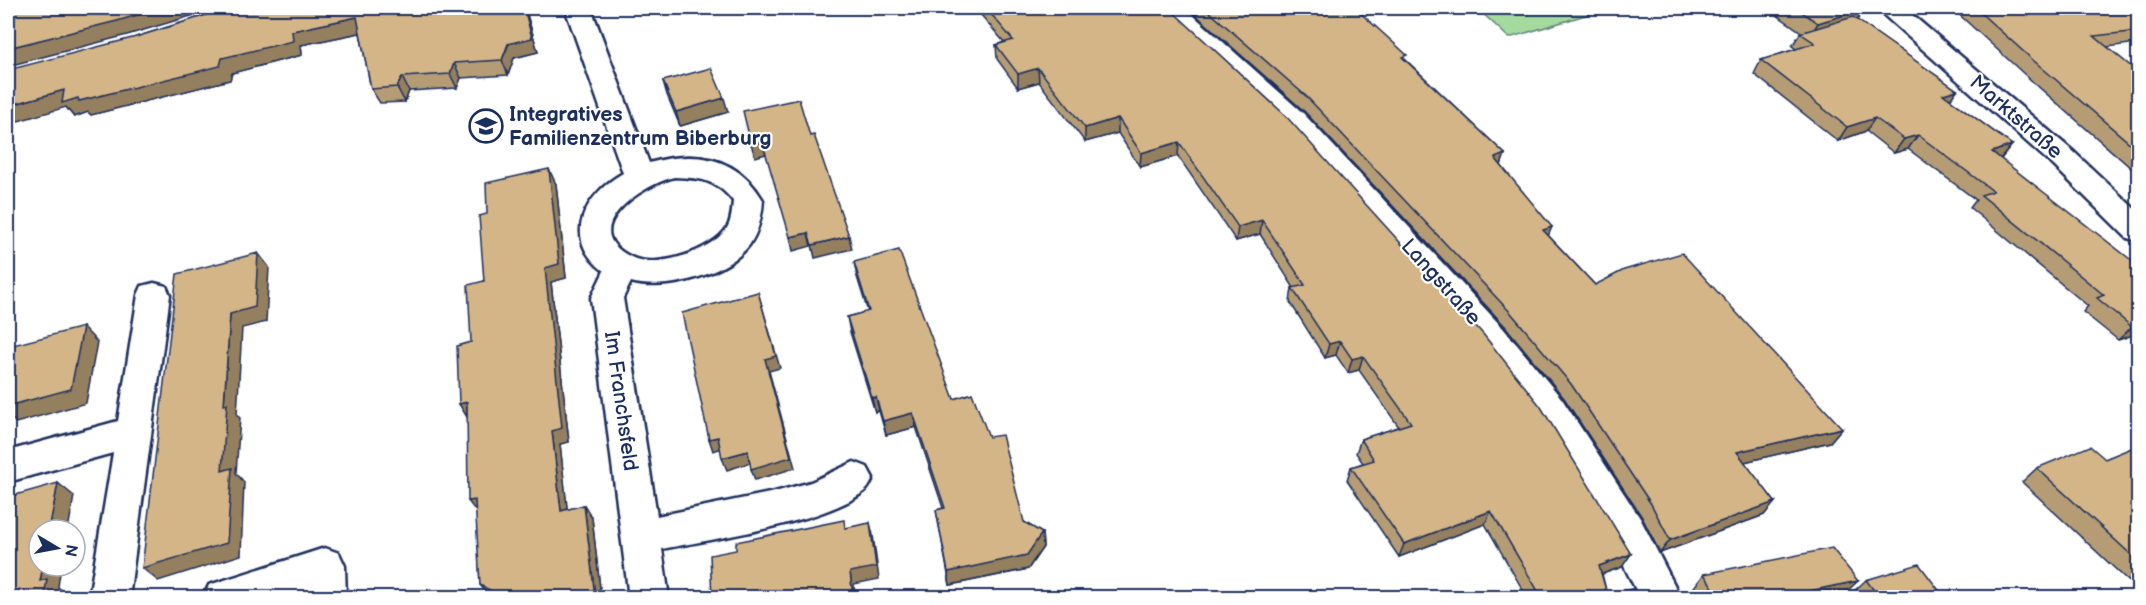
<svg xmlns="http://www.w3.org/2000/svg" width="2146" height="605" font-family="'Balsamiq Sans',sans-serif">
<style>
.green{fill:#a4da9e;stroke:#60847e;stroke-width:1.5}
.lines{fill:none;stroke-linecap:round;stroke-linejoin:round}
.minor-casing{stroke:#1b2f5e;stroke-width:5}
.minor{fill:#fff;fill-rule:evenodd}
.wall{fill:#b59c74;stroke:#1b2f5e;stroke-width:1.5}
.shaded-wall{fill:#947f5e;stroke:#1b2f5e;stroke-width:1.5}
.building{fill:#d3b587;stroke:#1b2f5e;stroke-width:1.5}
.labels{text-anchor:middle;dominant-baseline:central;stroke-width:4.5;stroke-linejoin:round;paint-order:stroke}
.poi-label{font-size:21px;font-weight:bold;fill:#1b2f5e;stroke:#fff;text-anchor:start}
.street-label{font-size:21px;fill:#1b2f5e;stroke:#fff}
</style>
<rect width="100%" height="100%" fill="#fff"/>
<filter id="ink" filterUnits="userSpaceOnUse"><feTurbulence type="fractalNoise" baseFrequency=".0167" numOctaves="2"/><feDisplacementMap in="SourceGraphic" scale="12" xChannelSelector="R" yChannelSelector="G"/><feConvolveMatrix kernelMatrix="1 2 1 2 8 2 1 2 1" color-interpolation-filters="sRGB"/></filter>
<g filter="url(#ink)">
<polygon class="green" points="1477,8 1609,8 1509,38"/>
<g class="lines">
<defs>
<g id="minor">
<path d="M565,8H591L649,163C695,150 737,156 763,200C762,216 759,230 750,244C728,274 667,292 631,282L623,298L657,516L775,492L811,482L854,462L867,467L873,478C871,482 869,487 866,490C828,522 713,539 662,549L669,598H629L591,298L604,271C561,239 584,195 623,173ZM674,177C700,178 716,179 733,201C732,210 732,220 727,228C712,251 656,270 631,257C574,229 643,185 674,177Z"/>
<polygon points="1157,8 1185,8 1303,113 1503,328 1562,399 1640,518 1681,598 1640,598 1612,542 1536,419 1479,346 1283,127"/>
<polygon points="1876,8 1904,8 2074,152 2138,212 2138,241 2127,238 2054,166"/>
<polygon points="154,283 166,286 170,295 129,598 89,598 113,453 8,482 8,451 118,421 138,295 142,286"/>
<polygon points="325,548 339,553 345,566 346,598 306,598 306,590 282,598 203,598 209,585"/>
</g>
</defs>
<use href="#minor" class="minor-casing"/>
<use href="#minor" class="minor"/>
</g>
<g class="wall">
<polygon points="229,8 525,8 538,52 514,58 508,75 461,78 457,88 409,91 405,102 380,103 371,89 360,33 301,45 302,55 232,73 230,80 91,115 88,112 74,117 66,107 136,37"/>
<polygon points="975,8 1169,8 1622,567 1602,574 1607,594 1634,597 1524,592 1485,524 1399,557 1347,480 1351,467 1363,463 1356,453 1361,439 1399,427 1359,370 1348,373 1336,355 1325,358 1290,302 1292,288 1294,288 1260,234 1236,241 1178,156 1140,167 1118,133 1085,142 1039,82 1018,88 997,59 996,45 1004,42"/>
<polygon points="1188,8 1355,8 1406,60 1505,154 1501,165 1548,235 1595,285 1842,428 1830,442 1744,462 1775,502 1764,515 1660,553 1642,517 1564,398 1505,326 1304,111"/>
<polygon points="1767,8 1862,8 1857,20 1957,90 1950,99 2012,145 2001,159 2139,333 2118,340 2083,312 2088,306 1970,208 1976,200 1908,149 1894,153 1866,131 1838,141 1754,74 1761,60 1796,49 1792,46 1801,32"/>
<polygon points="1952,8 2121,8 2139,21 2139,41 2137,43 2107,47 2139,73 2139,175 2024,74"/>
<polygon points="663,81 728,112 680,126 667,95"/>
<polygon points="556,184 566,278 551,282 569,442 560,444 567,510 584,505 592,518 601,597 490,597 480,585 471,342 484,281 487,214"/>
<polygon points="854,262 954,399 1024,522 1042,533 1043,547 1028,569 950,585 936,510 943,508 916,427 886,435 879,411 875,412 850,332 847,317 868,312 857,277"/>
<polygon points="2139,445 2139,591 2022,482 2037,468 2105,459"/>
<polygon points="1704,574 1844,594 1826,597 1700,597 1694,587"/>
<polygon points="1866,580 1944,597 1858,597 1854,591"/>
</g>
<g class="shaded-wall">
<polygon points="161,8 218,8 127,35 8,66 8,48"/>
<polygon points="524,8 525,8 538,52 514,58 508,75 502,60"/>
<polygon points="1864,9 1855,24 1809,38 1818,23"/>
<polygon points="357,17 364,32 301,45 302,55 232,73 230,80 91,115 88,112 74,117 66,107 8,124 8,106 64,90 222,58 292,31"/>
<polygon points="454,63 461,78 457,88 450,74"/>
<polygon points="1038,68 1039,82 1018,88 1018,74"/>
<polygon points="402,77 409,91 405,102 397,87"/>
<polygon points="1957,90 1947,104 1943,94"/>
<polygon points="724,98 728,112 680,126 676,112"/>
<polygon points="1118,118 1118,133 1085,142 1085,128"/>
<polygon points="1875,118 1866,131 1838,141 1847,127"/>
<polygon points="1918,135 1908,149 1894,153 1904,139"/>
<polygon points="762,141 766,154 755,157 751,144"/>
<polygon points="1179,142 1178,156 1140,167 1141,153"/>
<polygon points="2012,145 2001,158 1981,166 1992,152"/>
<polygon points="1505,154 1500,168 1495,158"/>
<polygon points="549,169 556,184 566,278 551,282 569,442 560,444 569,524 561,511 552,431 545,268"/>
<polygon points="1262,220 1260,234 1236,241 1238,227"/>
<polygon points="1552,227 1546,241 1543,230"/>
<polygon points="808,233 811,246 793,251 790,237"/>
<polygon points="849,236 852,249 815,258 812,245"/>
<polygon points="258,253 269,267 266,322 242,328 237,415 240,418 236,473 244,482 241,555 158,581 142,568 222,471 224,405 230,314"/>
<polygon points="758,292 780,368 769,371 795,468 755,480 751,469 765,359"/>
<polygon points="2139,324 2139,333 2118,340 2132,327"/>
<polygon points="83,327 97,342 86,403 16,423 8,415 8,406"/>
<polygon points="1340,341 1336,355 1325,358 1329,344"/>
<polygon points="1363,356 1359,370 1348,373 1352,359"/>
<polygon points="876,397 879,411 875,412 872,398"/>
<polygon points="467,402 467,417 459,404"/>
<polygon points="913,413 916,427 886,435 883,421"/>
<polygon points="1842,428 1830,442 1727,466 1737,452"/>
<polygon points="718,437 722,448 713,451 709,439"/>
<polygon points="748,451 752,462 727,470 722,458"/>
<polygon points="58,483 74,496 68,530 49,530"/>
<polygon points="475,500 478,514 468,501"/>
<polygon points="1775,502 1764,515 1660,553 1670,540"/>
<polygon points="584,505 592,518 601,597 595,597"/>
<polygon points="1491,511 1485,524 1399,557 1404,544"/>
<polygon points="870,523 873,535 879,579 854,584 855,597 853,597 850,572"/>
<polygon points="1042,533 1043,547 1028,569 950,585 948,572"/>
<polygon points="1631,554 1622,567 1591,578 1599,566"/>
<polygon points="43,566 61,566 58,587 64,592 63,597 44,597 40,581"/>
<polygon points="1858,581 1844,594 1826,597 1783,597 1784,596"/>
</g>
<g class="building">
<polygon points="8,8 161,8 117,21 8,48"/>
<polygon points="229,8 524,8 532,38 508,44 502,60 454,63 450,74 402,77 397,87 371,89 357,17 292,31 293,41 222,58 220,66 79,101 78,98 62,103 64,90 8,106 8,70 136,37"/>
<polygon points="986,8 1169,8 1284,114 1483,334 1541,407 1631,554 1599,566 1607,594 1632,589 1634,597 1504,597 1508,594 1538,591 1491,511 1404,544 1351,467 1374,460 1361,439 1411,423 1363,356 1352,359 1340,341 1329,344 1292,288 1305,285 1262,220 1238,227 1179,142 1141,153 1118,118 1085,128 1038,68 1018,74 996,45 1013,40"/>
<polygon points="1205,8 1355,8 1407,55 1402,57 1505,154 1495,158 1552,227 1543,230 1595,285 1624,270 1682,253 1842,428 1737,452 1775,502 1670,540 1651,504 1571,384 1511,313 1307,97"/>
<polygon points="1796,8 1862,8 1864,9 1818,23"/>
<polygon points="1975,8 2121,8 2139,21 2139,31 2094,36 2139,73 2139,151 2034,61"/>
<polygon points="1853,17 1957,90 1943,94 2012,145 1992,152 2139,266 2139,324 2132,327 2097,298 2104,295 1981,195 1993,191 1918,135 1904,139 1875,118 1847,127 1761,60 1815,43 1800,33"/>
<polygon points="711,68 724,98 676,112 663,81"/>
<polygon points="799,99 810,136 814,135 849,236 812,245 808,233 790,237 762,141 751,144 743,111"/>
<polygon points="549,169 559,264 545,268 562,428 552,431 561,511 584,505 595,597 503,597 480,585 475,500 468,501 467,402 459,404 457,346 471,342 468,285 484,281 479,216 487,214 486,183"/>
<polygon points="899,250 954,399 972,393 989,437 1002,435 1024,522 1042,533 1027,555 948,572 936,510 945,508 913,413 883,421 876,397 872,398 847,317 869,311 854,262"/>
<polygon points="258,253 255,307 230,314 224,405 227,404 222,471 232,468 227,543 142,568 177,274"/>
<polygon points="758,292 776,356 765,359 791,457 751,469 748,451 722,458 718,437 709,439 682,313"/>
<polygon points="83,327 71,389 8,406 8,370 13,345"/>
<polygon points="2139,445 2139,562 2037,468 2090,446 2105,459"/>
<polygon points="58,483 49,530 39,530 39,566 43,566 40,581 47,579 44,597 8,597 8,497"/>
<polygon points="844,520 845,528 870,523 876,567 850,572 853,597 739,597 739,596 731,597 712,597 710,555 736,550 736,542"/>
<polygon points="1832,548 1858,581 1784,596 1784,597 1719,597 1704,574"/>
<polygon points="1919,564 1944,597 1879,597 1866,580"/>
</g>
</g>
<defs>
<symbol id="school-ring" viewBox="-11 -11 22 22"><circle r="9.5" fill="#fff" stroke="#1b2f5e" stroke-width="1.5"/><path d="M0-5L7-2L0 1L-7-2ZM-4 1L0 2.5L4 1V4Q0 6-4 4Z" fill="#1b2f5e"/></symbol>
</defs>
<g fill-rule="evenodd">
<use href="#school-ring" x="467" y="107" width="38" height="38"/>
</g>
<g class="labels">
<g class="poi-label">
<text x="509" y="114">Integratives<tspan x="509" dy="24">Familienzentrum Biberburg</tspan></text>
</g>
<g class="street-label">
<text transform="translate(2016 117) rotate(41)">Marktstraße</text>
<text transform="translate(1441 282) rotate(48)">Langstraße</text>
<text transform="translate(621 401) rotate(82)">Im Franchsfeld</text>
</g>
</g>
<rect width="2146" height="605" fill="none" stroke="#fff" stroke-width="30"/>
<rect x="15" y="15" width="2116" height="575" fill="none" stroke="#1b2f5e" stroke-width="2" filter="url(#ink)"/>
<g transform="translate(57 548) rotate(100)"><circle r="28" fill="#ffffff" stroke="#a4acbf" stroke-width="1.5"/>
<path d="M0-4.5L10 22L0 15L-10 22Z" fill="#1b2f5e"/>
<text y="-9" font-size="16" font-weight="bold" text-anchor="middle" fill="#1b2f5e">N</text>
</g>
</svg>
